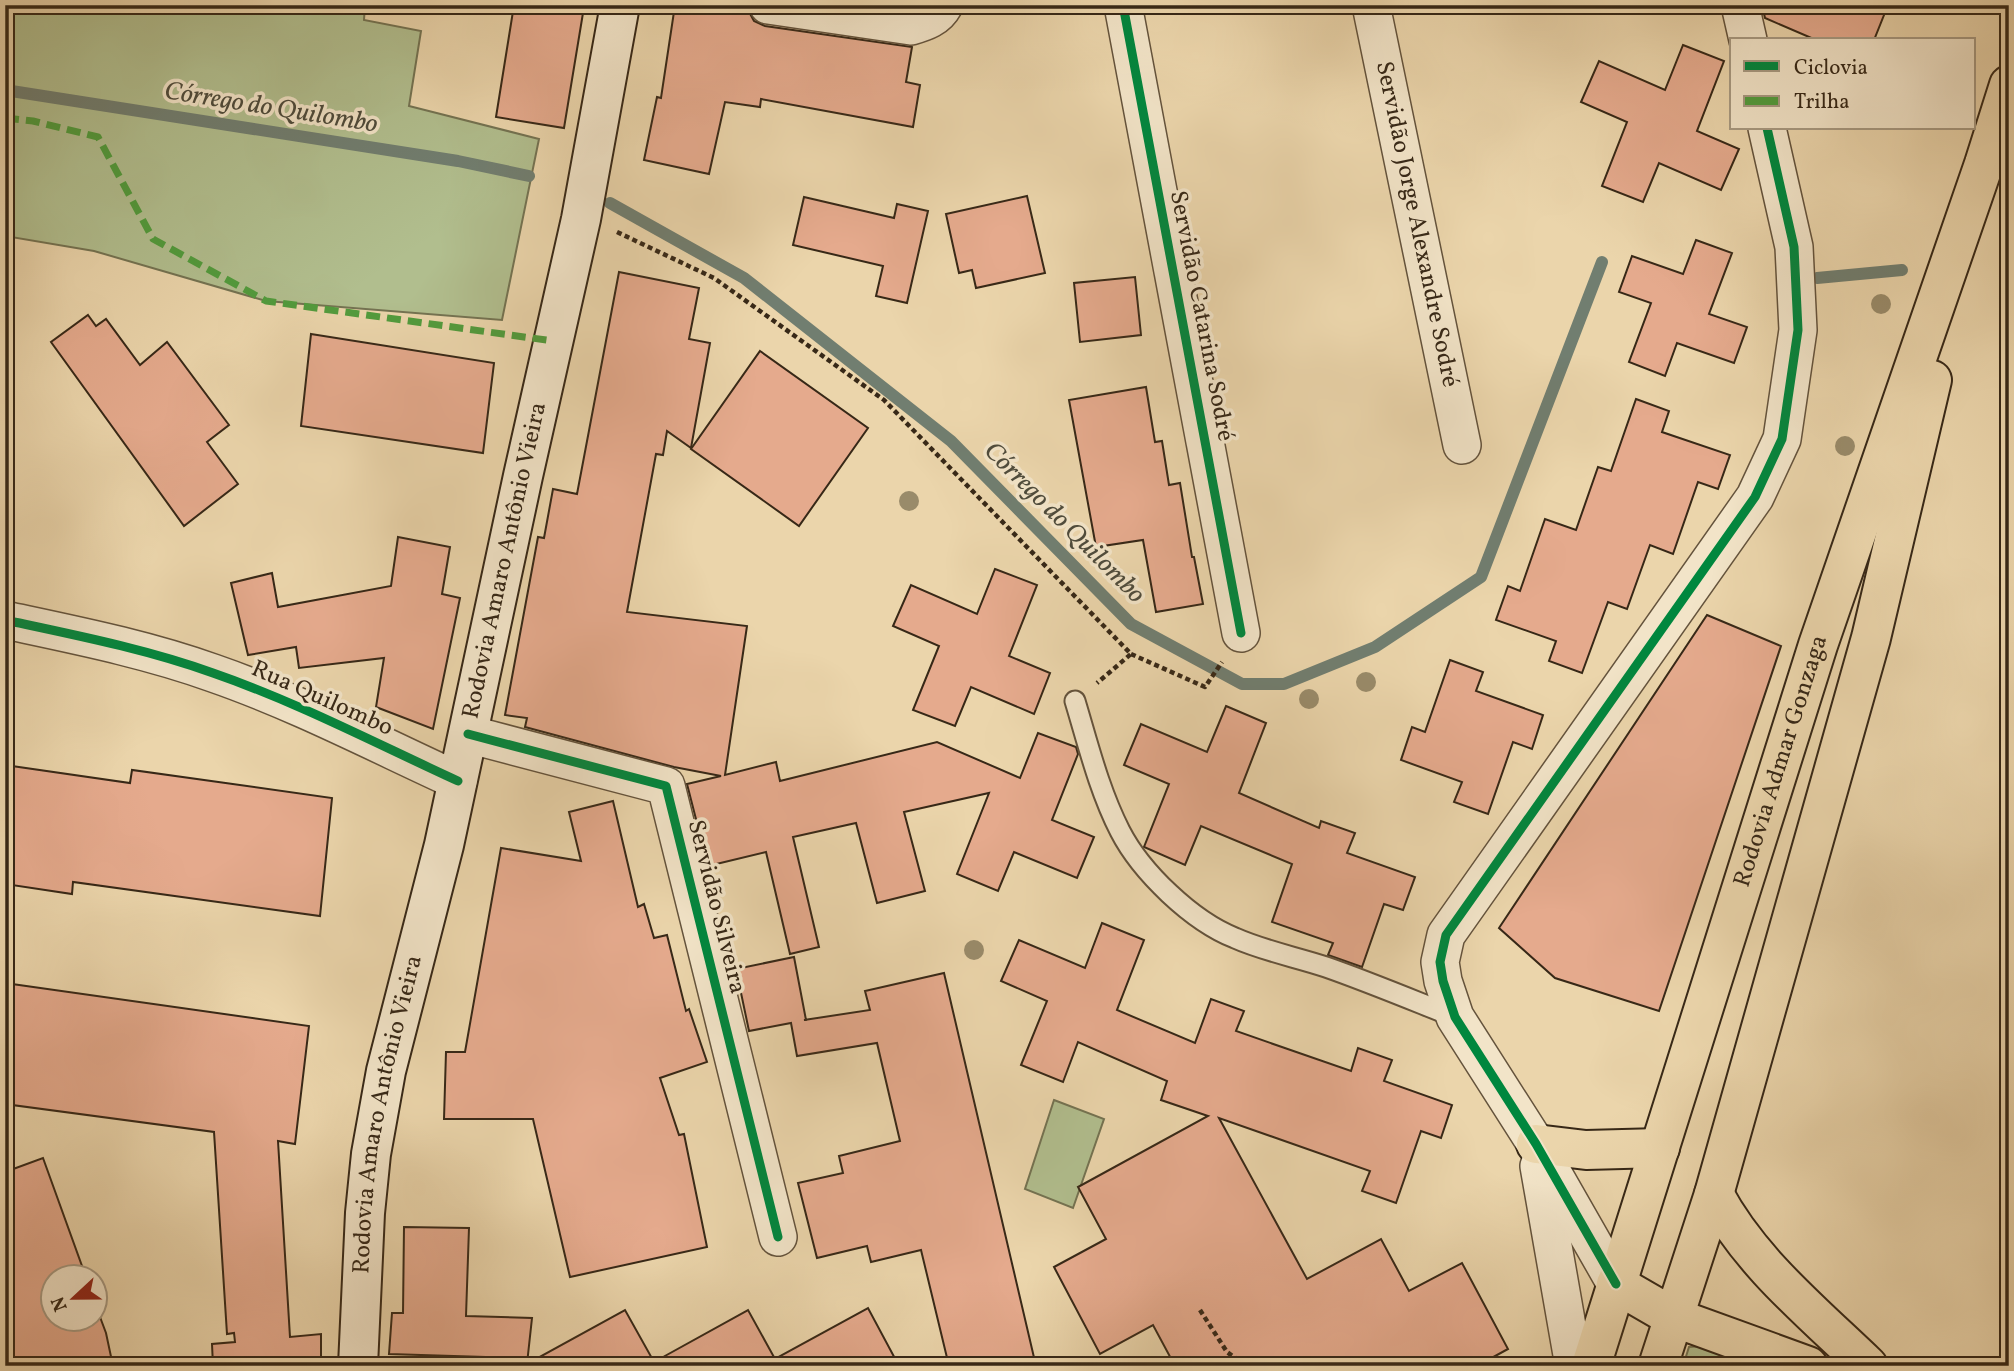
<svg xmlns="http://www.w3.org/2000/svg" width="2014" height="1371" font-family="Vollkorn,serif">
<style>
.green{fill:#b1be8e;stroke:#747352;stroke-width:2}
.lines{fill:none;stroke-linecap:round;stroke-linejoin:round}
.stream{stroke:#717e70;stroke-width:12}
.building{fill:#e5aa8d;stroke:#372817;stroke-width:2}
.service-casing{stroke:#64533c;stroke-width:23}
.minor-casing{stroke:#64533c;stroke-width:40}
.secondary-casing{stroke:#372817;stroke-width:42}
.primary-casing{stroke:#372817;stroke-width:42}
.path{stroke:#372817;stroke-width:4.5;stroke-dasharray:5 3.5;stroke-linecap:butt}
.service{stroke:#f2e4c8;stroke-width:19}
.minor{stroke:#f2e4c8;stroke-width:37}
.secondary{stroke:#f2e4c8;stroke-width:38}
.primary{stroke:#ebd5ab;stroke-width:38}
.quiet{stroke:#519c3d;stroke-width:7;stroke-dasharray:14 7;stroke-linecap:butt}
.cycleway-casing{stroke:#f2e4c8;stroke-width:13}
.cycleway{stroke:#00873e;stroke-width:9}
.tree{fill:#998b6a}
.labels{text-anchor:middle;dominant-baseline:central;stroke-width:7;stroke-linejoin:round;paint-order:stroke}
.street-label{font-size:24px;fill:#372817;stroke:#f2e4c8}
.water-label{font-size:26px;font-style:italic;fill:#4f4c3c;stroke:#f2e4c8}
</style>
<rect width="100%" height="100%" fill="#ebd5ab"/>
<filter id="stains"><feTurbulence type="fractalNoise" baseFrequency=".00286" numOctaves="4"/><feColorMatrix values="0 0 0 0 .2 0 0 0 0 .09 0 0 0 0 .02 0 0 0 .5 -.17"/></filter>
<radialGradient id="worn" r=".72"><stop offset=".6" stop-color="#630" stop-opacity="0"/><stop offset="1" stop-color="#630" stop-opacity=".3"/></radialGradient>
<g class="green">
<polygon points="5,5 365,5 364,20 421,31 409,106 539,139 502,320 266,301 94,251 5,236"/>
<polygon points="1054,1100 1104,1119 1073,1208 1025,1189"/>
<polygon points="1735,1344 1784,1366 1683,1366 1689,1347"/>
</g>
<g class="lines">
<g class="stream">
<polyline points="5,90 458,161 529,176"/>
<polyline points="610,203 744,278 951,441 1131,624 1242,684 1284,684 1375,647 1481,577 1602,262"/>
<polyline points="1817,278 1902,270"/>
</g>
</g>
<g class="building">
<polygon points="514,5 537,5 583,13 564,128 496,117"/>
<polygon points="675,5 719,5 748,10 754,21 765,26 912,47 906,82 920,85 913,127 761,99 760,107 725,102 709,174 644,160 657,97 661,98"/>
<polygon points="1762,5 1888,5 1874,40 1816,40 1765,18"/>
<polygon points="1683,45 1724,61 1697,131 1739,149 1721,190 1659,163 1643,202 1602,186 1627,122 1581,102 1599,61 1665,90"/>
<polygon points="1027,196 1045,273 976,288 972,270 959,273 946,214"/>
<polygon points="804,197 894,218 897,204 928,211 907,303 876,296 883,266 793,245"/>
<polygon points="1696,240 1732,253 1709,314 1747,327 1734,363 1677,343 1665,376 1629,362 1651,303 1619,292 1632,256 1683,274"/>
<polygon points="619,272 699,288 689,339 710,343 691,448 667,431 663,455 656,454 627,612 747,626 725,775 776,762 780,781 937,742 1020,778 1038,733 1076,747 1078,754 1052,820 1094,837 1077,878 1014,852 998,891 957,874 989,793 904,812 925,891 877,903 856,823 793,837 819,947 790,954 766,852 708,866 687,784 721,776 674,767 525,727 527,718 505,715 538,537 544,538 553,489 577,494"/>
<polygon points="1135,277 1141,335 1080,342 1074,283"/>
<polygon points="88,315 96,326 106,319 140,365 167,342 229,425 207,442 238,484 184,526 51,342"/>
<polygon points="311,334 494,363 483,453 301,426"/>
<polygon points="760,351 868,428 799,526 691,449"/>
<polygon points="1146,387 1155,442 1162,441 1169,485 1180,483 1192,557 1194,557 1203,604 1156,612 1143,540 1096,547 1069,400"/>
<polygon points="1636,399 1669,411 1662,432 1730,455 1718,489 1698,482 1673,554 1650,545 1627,609 1608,602 1582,673 1549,661 1556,641 1496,620 1508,586 1520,591 1545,519 1576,530 1598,467 1611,471"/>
<polygon points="398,537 450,547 442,594 460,598 433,729 376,707 384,658 299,668 296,647 248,655 231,583 272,573 278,607 391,586"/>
<polygon points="995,569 1037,585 1009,656 1050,673 1034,714 971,687 955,726 913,710 939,646 893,626 911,585 977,614"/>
<polygon points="1707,615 1781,646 1659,1011 1555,978 1499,928"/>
<polygon points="1450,660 1483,672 1476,691 1543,715 1532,749 1513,742 1488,814 1454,802 1462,782 1401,760 1412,727 1425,732"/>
<polygon points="1226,706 1266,723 1239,793 1319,828 1321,821 1355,833 1347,853 1415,877 1403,910 1384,904 1362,967 1328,955 1333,943 1272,922 1292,864 1201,826 1185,865 1144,847 1169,784 1124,765 1141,724 1207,752"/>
<polygon points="5,765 130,783 132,770 332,798 320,916 73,882 72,894 5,884"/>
<polygon points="613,801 638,907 644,904 654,938 667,935 686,1011 689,1009 707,1062 660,1078 679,1135 684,1134 707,1247 570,1277 533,1119 444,1119 446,1052 465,1052 501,848 581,861 569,812"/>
<polygon points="1102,923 1144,940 1117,1010 1195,1043 1211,999 1244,1011 1236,1031 1351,1071 1358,1048 1392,1060 1384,1081 1452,1105 1441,1138 1421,1131 1396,1203 1362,1191 1370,1171 1219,1118 1307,1279 1381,1239 1409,1291 1462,1263 1508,1349 1477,1366 1175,1366 1153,1325 1100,1354 1054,1267 1106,1239 1078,1187 1208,1116 1161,1100 1167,1081 1078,1042 1063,1082 1021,1065 1047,1001 1001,981 1019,940 1085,968"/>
<polygon points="794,957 806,1020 804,1020 870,1010 865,991 944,973 1036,1366 949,1366 921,1250 871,1262 867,1246 817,1258 798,1183 843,1173 839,1156 900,1141 877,1043 797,1056 791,1023 749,1031 736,969"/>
<polygon points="5,983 309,1026 295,1144 278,1141 290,1337 321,1334 321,1366 213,1366 212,1344 235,1342 234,1333 227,1334 214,1132 5,1104"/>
<polygon points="43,1158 86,1277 52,1277 52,1319 94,1319 94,1301 106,1333 113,1366 5,1366 5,1172"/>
<polygon points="404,1227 469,1228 466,1316 532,1318 527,1364 625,1310 654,1362 748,1310 775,1359 868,1308 899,1366 485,1366 485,1357 389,1354 392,1313 403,1313"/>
</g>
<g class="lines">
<defs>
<path id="service" d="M1075,701C1088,744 1099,790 1120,831C1141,872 1192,921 1235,938C1264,951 1296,957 1326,967C1369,982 1412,1000 1455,1017"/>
<g id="minor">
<path d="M768,5L911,26C925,22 937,18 944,5"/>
<polyline points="1123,5 1241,633"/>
<path id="s1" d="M1371,5L1462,445"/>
<polyline points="1740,5 1748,40"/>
<path d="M5,620C75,635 146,649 213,673C297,702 377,744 458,781"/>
<polyline points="468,734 666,786 778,1237"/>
<polyline points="1539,1166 1574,1366"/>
<polyline points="1616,1284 1536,1144 1455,1017 1443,981 1440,962 1446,935 1755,497 1782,439 1798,330 1794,247 1767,128"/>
</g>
<g id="secondary">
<path id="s2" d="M358,1366L365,1213L371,1154L386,1071L444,845L523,476L581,219L620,5"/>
</g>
<g id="primary">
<polyline points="1536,1144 1586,1150 1660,1148"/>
<path d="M1714,1194C1750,1262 1813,1313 1868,1366"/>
<polyline points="1616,1284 1673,1317 1808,1366"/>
<path id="s3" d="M1591,1366L1818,645L1984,164L2009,85"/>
<polyline points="1658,1366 1714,1194 1871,638 1932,380"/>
</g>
</defs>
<use href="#service" class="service-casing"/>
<use href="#minor" class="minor-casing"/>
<use href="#secondary" class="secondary-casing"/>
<use href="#primary" class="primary-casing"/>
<g class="path">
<polyline points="617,232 714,278 884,400 1131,654 1097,683"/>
<polyline points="1131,654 1205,687 1222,662"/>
<polyline points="1200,1310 1227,1352 1246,1366"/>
</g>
<use href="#service" class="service"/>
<use href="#minor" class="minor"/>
<use href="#secondary" class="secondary"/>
<use href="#primary" class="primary"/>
<polyline class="quiet" points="5,118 33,121 98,137 153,239 266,301 553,341"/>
<defs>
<g id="cycleway">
<polyline points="1123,5 1241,633"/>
<path d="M5,620C75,635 146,649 213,673C297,702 377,744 458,781"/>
<polyline points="468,734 666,786 778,1237"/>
<polyline points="1616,1284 1536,1144 1455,1017 1443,981 1440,962 1446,935 1755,497 1782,439 1798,330 1794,247 1767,128"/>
</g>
</defs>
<use href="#cycleway" class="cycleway-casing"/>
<use href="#cycleway" class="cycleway"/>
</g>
<g class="tree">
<circle cx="1881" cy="304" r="10"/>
<circle cx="1845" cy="446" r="10"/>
<circle cx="909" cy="501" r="10"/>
<circle cx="1366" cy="682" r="10"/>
<circle cx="1309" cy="699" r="10"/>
<circle cx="974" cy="950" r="10"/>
</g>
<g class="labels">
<g class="street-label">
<text stroke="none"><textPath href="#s1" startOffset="224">Servidão Jorge Alexandre Sodré</textPath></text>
<text transform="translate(1201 316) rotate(79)">Servidão Catarina Sodré</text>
<text stroke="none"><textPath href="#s2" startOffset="821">Rodovia Amaro Antônio Vieira</textPath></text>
<text transform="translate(322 699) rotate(24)">Rua Quilombo</text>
<text stroke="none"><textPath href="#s3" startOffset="634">Rodovia Admar Gonzaga</textPath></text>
<text transform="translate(716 907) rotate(76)">Servidão Silveira</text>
<text stroke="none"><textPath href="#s2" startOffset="254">Rodovia Amaro Antônio Vieira</textPath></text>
</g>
<g class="water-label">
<text transform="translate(271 108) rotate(9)">Córrego do Quilombo</text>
<text transform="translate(1064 523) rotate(45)">Córrego do Quilombo</text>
</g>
</g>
<rect width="2014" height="1371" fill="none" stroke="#ebd5ab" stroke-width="28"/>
<rect x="7" y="7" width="2000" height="1357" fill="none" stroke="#372817" stroke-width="3.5"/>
<rect x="14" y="14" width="1986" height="1343" fill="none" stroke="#372817" stroke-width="2"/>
<rect x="1730" y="38" width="245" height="91" fill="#f2e4c8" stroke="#a79981" stroke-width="2"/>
<rect x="1744" y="61" width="35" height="10" fill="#00873e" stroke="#a79981" stroke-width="2"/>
<text x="1794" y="74" font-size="21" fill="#372817">Ciclovia</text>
<rect x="1744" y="96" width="35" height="10" fill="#519c3d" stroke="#a79981" stroke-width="2"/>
<text x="1794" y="108" font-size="21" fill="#372817">Trilha</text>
<g transform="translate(74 1298) rotate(248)"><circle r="33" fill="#f2e4c8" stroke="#a79981" stroke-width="2"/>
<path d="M0-5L12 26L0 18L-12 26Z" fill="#8f2418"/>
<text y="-10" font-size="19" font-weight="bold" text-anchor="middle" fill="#372817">N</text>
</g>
<rect width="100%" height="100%" filter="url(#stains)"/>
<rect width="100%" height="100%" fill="url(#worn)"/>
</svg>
